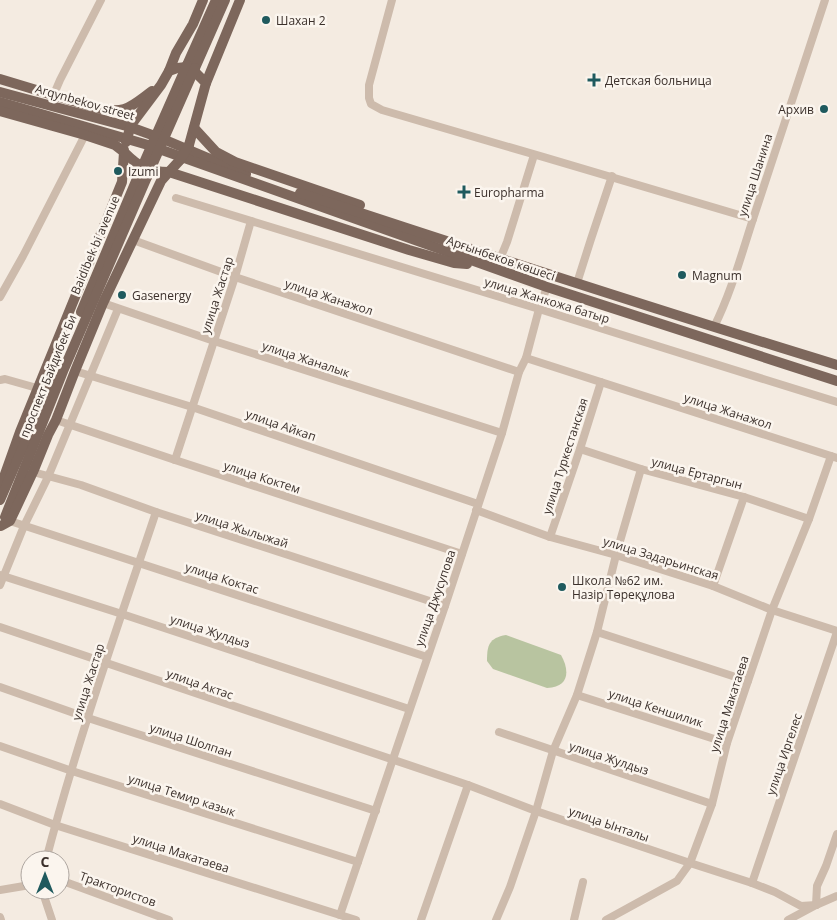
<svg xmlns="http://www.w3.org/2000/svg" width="837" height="920" font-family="'Open Sans',sans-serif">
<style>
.green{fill:#b8c4a0}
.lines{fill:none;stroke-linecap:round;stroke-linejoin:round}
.minor{stroke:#cdbbac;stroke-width:8}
.major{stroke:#7d675c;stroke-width:10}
.major-bridge{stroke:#7d675c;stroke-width:10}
.poi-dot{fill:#1f5a5e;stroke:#fbf5ee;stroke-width:2}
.labels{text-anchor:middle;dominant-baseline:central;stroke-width:5;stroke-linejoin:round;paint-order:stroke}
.poi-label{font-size:12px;fill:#3b302b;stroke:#fbf5ee;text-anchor:start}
.street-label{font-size:12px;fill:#3b302b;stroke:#fbf5ee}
</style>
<rect width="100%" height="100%" fill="#f4ebe1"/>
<path class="green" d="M506,635L561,655C570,671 569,687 547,688L493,669L487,661C487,645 489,638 506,635Z"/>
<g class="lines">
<g class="minor">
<path d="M392,0L369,85V98L371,104L382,110C506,146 629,182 753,219"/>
<polyline points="54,94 60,80 101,0"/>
<polyline points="176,198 539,309 837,402"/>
<polyline points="133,240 235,277 519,372"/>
<polyline points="500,259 507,242 534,155"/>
<polyline points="577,283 591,239 612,176"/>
<polyline points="0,297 23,256 85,135"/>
<polyline points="103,303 214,341 502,433"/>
<path d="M714,327C732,291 742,252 755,213C778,142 801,71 825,0"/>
<polyline points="526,358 837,458"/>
<polyline points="75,371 192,407 478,504"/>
<polyline points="0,380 5,379 37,388"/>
<polyline points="56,420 175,460 462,554"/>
<polyline points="580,449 641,469 744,497 809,519"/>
<polyline points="175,460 235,277 251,221"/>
<polyline points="33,472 81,485 156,512 445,606"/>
<polyline points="476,510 550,537 616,555 713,586 772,610 837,631"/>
<polyline points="10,521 427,657"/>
<polyline points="550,537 580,449 601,382"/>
<polyline points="0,575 122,614 409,709"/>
<polyline points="0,585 24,526 48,477 118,309"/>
<polyline points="713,586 744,497"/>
<polyline points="0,627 468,785 536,811 690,863 752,883 775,892 801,906 816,905"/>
<polyline points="597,632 748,681"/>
<polyline points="0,687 88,718 376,811"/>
<polyline points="577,695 727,743"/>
<polyline points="499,732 712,804"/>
<polyline points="0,746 72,771 358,862"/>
<polyline points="0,804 55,825 356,920"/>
<path d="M46,860C77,742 117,628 156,512"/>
<polyline points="60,880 169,920"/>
<polyline points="752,883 837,632"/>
<polyline points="0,890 30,885"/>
<polyline points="42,890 52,920"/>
<polyline points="816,905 817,886 826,866 837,834"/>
<polyline points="340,915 445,606 502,433 519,372 526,358 539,309 547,287"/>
<polyline points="0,917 1,920"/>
<polyline points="421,920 468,785"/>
<polyline points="496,920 510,887 536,811 553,751 577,695 597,632 616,555 641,469"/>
<polyline points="574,920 583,882"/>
<polyline points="606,920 677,881 690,863 712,804 727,743 772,610 809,519 831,456"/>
<polyline points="788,920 816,905 837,896"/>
</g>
<g class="major">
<polyline points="187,65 216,0"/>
<polyline points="195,68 225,0"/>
<polyline points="169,71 176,53 193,24 203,0"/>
<path d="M0,79L96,108C126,114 129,108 152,91"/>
<polyline points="206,83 240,0"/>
<polyline points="0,92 130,127 163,139 246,174"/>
<polyline points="0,102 148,145 547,287 837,381"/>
<polyline points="0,111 85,135 115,145 124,152 122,182 20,432 0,488"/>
<polyline points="131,125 161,85 169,71 177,68 187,67 192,69 206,83 189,145"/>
<polyline points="194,128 216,152 235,162 360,205"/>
<path d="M124,150V152C139,167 148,172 169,172L180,160"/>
<path d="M300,193C479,252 657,310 837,365"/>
<polyline points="81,312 139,174"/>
<polyline points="0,500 53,378"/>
<polyline points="5,517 64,369 147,177"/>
<polyline points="1,526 10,521 33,472 48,435 56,420 75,371 103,303 161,181 169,172 409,250 454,263 467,264"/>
</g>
<g class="major-bridge">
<polyline points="126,142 131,125"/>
<polyline points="180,160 189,145"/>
<polyline points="139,174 187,65"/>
<polyline points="147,177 195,68"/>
</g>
</g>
<g class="poi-dot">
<circle cx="266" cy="20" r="5"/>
<path d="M591.5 72.5h5v5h5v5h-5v5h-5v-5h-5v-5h5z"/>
<circle cx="824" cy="109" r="5"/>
<circle cx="118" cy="171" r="5"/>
<path d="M461.5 184.5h5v5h5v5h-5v5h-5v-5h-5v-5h5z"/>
<circle cx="682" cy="275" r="5"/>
<circle cx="122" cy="295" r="5"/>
<circle cx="562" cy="587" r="5"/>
</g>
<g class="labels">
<g class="poi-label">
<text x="276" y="20">Шахан 2</text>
<text x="605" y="80">Детская больница</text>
<text x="814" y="109" text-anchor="end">Архив</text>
<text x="128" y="171">Izumi</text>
<text x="474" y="192">Europharma</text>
<text x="692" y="275">Magnum</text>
<text x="132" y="295">Gasenergy</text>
<text x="572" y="580">Школа №62 им.<tspan x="572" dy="14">Назір Төреқұлова</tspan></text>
</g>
<g class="street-label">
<text transform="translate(85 102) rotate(16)">Arqynbekov street</text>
<text transform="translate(755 175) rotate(-72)">улица Шанина</text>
<text transform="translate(95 245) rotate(-67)">Baidibek bi avenue</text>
<text transform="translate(501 258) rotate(19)">Арғынбеков көшесі</text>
<text transform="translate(217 295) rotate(-72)">улица Жастар</text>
<text transform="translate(329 297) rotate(18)">улица Жанажол</text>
<text transform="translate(547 300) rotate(17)">улица Жанкожа батыр</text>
<text transform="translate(306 359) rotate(18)">улица Жаналык</text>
<text transform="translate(48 376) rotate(-68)">проспект Байдибек Би</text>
<text transform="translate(728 411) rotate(18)">улица Жанажол</text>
<text transform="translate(281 425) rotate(19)">улица Айкап</text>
<text transform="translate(565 456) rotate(-72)">улица Туркестанская</text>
<text transform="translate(697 473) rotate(15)">улица Ертаргын</text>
<text transform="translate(262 477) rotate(18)">улица Коктем</text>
<text transform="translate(242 529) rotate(18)">улица Жылыжай</text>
<text transform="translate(661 558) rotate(17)">улица Задарьинская</text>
<text transform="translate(222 578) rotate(18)">улица Коктас</text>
<text transform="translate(435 598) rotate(-71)">улица Джусупова</text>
<text transform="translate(210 631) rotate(18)">улица Жулдыз</text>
<text transform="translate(88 682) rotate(-72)">улица Жастар</text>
<text transform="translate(200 684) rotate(19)">улица Актас</text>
<text transform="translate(729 704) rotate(-72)">улица Макатаева</text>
<text transform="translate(656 708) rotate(18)">улица Кеншилик</text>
<text transform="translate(191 740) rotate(18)">улица Шолпан</text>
<text transform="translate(784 754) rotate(-71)">улица Иргелес</text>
<text transform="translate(609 758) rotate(18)">улица Жулдыз</text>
<text transform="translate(182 795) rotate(18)">улица Темир казык</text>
<text transform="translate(609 824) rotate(19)">улица Ынталы</text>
<text transform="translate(181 853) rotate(18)">улица Макатаева</text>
<text transform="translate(118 889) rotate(20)">Трактористов</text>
</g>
</g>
<g transform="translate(45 875)"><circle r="24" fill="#fbf5ee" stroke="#aea6a0"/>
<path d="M0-4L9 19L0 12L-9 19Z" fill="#1f5a5e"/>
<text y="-8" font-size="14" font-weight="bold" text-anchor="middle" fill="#3b302b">С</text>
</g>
</svg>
